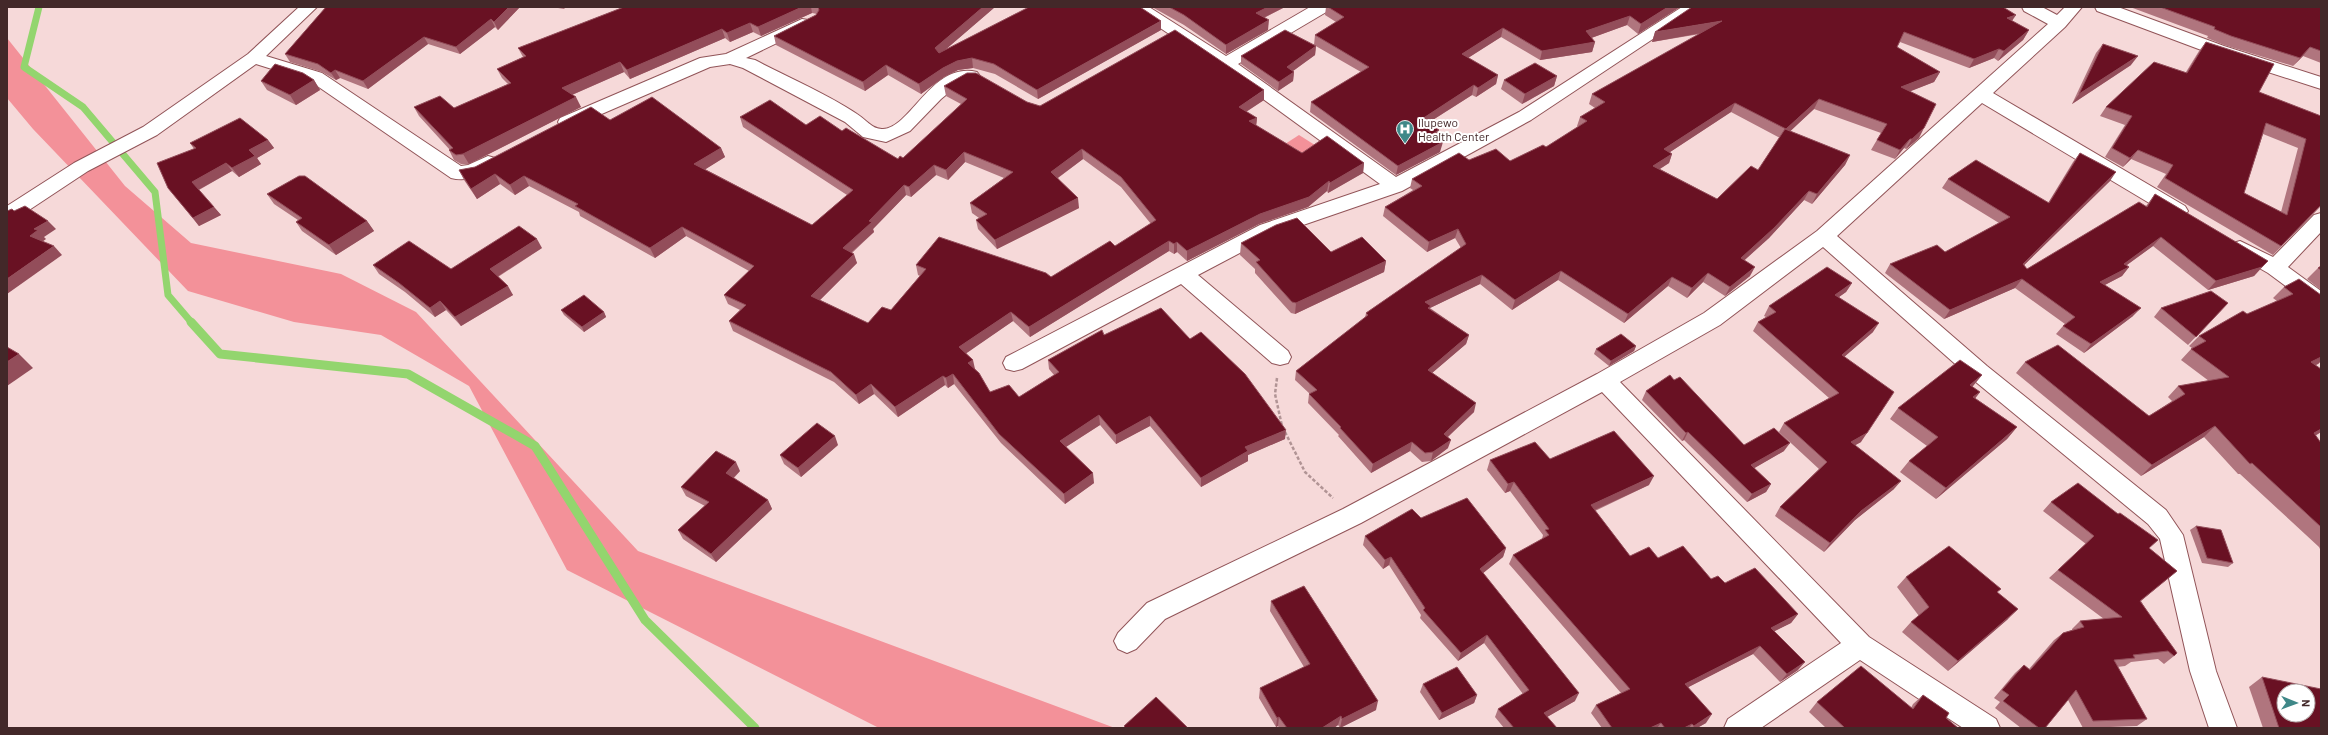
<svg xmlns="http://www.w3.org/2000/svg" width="2328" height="735" font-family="Barlow,sans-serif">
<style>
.green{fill:#f39199}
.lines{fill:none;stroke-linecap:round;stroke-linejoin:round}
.stream-far1{stroke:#93d56e;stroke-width:7}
.stream{stroke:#93d56e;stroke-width:9}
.minor-casing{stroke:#915458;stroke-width:2}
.path{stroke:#b19495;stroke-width:2.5;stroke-dasharray:3.5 2;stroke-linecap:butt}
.minor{fill:#fff;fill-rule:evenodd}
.wall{fill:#b0757e;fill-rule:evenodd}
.shaded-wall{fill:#934d5a}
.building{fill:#691123;stroke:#934d5a;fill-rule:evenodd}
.labels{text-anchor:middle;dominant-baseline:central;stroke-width:4;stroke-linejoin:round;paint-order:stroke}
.poi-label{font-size:12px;fill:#432829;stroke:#fff;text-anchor:start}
</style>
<rect width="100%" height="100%" fill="#f6d9d9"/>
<g class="green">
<polygon points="7,38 125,186 191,243 341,274 416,312 638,551 1115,728 879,728 567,570 469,386 381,335 294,322 188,291 33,129 7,98"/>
<polygon points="1299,135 1318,147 1259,187 1240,173"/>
</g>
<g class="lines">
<polyline class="stream-far1" points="39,7 24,67 83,107 155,192 168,295 192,323"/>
<polyline class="stream" points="191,322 220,354 408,374 535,446 645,620 755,728"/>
<defs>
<g id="minor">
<path d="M299,7H317L266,56L322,73L461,166L468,165L488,156L495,158L498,162C489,176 466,182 451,178L310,81L256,64L157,135L88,171L14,220L7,222V206L74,163L143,127L248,54Z"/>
<polygon points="1129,7 1149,7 1226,56 1310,7 1330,7 1328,11 1238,64 1396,177 1519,112 1682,7 1701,7 1531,120 1402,191 1274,235 1198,275 1288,351 1291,357 1288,363 1280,365 1272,363 1181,284 1022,369 1014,371 1006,369 1003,363 1006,357 1260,225 1380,184 1230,75"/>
<polygon points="2022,7 2042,7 2057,15 2065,7 2082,7 2065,27 1993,93 2185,206 2188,211 2185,216 2178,218 2171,216 1982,103 1837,236 1987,366 2166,510 2183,535 2216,671 2237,728 2209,728 2190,671 2160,539 2148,524 1971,378 1823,247 1720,325 1620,382 1869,637 1996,719 2000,728 1963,728 1860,660 1761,728 1724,728 1728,719 1841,643 1602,392 1361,523 1165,619 1136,649 1127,653 1118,649 1114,641 1118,633 1147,603 1343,509 1597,374 1704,313 1817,231 2048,24 2024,11"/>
<polygon points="2095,7 2118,7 2224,46 2321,77 2321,89 2212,54 2097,11"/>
<path d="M802,19L808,20L810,24L808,28L746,58L755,60C789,78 826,93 857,114C865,119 873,130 883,129C911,128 932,61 977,72L980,76L977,80L958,85L941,99L910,131L886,142L863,137L845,122L743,68L730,64L710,67L574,126L567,128L560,126L558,122L560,118L700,58L726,54Z"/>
<polygon points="2321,213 2321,232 2288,267 2321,291 2321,310 2314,307 2268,273 2233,253 2230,248 2233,243 2240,241 2273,257 2314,215"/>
</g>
</defs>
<use href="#minor" class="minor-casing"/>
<g class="path">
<polyline points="1277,378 1275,394 1282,426"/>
<polyline points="1285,432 1305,472 1333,498"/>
</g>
<use href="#minor" class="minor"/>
</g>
<g class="wall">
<polygon points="326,7 520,7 498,30 495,27 460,54 428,44 368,89 340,78 336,80 322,72 290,62 285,54"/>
<polygon points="552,7 566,7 564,9"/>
<polygon points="624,7 995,7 946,49 1161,30 1038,99 995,74 973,68 958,70 944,77 921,94 888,75 865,91 776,45 774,36 816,15 817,14 812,13 761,36 753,32 730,42 725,38 630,79 624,72 572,95 581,107 469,164 461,164 454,160 449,150 450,150 419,116 414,107 454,108 508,84 502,78 497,69 523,57 518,48"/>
<polygon points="1152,7 1285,7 1264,18 1268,30 1226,54 1184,25"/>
<polygon points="1326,7 1680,7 1638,34 1627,25 1591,38 1595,42 1592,52 1540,60 1501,37 1468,58 1498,75 1496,84 1476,97 1472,95 1428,123 1437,139 1440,152 1396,175 1310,112 1311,102 1361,72 1314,45 1315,35 1336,22 1325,15"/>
<polygon points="2130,7 2321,7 2321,63 2303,56 2293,66 2224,45 2207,38 2208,36"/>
<path d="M2012,21L2029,30L2023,40L1998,61L1994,58L1969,68L1900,42L1897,47L1940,72L1934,82L1910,91L1919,138L1906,149L1904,148L1895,159L1871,150L1881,133L1814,109L1790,131L1850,155L1845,165L1812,204L1804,200L1769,238L1744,260L1750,276L1725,296L1703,282L1687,298L1668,286L1624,323L1558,280L1512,310L1480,284L1430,308L1469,335L1466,344L1432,373L1474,412L1448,437V448L1431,461L1422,462L1410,451L1371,473L1338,436L1339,435L1308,403L1309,394H1310L1295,380L1296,371L1365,318L1366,313L1461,248L1455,238L1427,252L1383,216L1385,207L1413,190L1410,188L1412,179L1469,160L1510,161L1546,147L1578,127L1577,126L1580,117L1595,108L1589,104L1592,94L1700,34L1652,42L1655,32ZM1731,112L1780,138L1758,170L1717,199L1660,169L1669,163L1672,154L1670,152Z"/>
<path d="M2206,42L2259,92L2321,116V206L2273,255L2157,187L2166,174L2131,159L2123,167L2105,157L2125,125L2100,116L2106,107L2186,72L2199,51ZM2263,134L2298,148L2281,212L2244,193Z"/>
<polygon points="2103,44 2131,65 2072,104 2096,53"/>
<polygon points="1316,46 1315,55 1293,71 1294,72 1293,81 1278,91 1241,64 1241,56"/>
<polygon points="1557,76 1554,86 1522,104 1501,89 1504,80"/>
<polygon points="314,80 320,90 296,105 267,90 261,81"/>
<path d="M944,86L1027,102L1040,106L1264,100L1246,112L1257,118L1256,125L1302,153L1364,163L1363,173L1328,193L1327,191L1308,207L1259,224L1187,261L1177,252L1174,254L1169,251L1030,337L1013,321L966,353L975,369L990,392L1019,397L1054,375L1049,369L1048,360L1104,335L1285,439L1248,455V461L1201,487L1150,426L1116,444L1100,425L1066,447L1094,483L1065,504L1001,443L954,384L948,388L945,385L898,417L874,394L859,404L834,382L733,331L729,321L740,310L728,304L724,295L749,271L686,236L655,258L580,216L579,212L529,186L515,195L500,184L477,199L464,180L459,170L475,167L610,120L721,148L725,157L705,169L812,225L847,195L743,127L740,117L806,125L842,131L898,159L903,158L961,104L946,96ZM1083,159L1121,187L1151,224L1115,246L1051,277L916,265L918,275L920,276L891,310L868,323L820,300L857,263L852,253L874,232L873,229L906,195L911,197L936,175L948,180L965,162L1004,178L970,203L972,213L979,218L976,220L978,229L997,249L1079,208L1058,178Z"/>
<polygon points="268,140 274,148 257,158 261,164 239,177 232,171 199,190 221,215 199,226 168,188 194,149 190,143"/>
<polygon points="2080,153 2110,181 2024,265 2027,269 2146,206 2155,194 2268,261 2254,276 2208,290 2153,246 2127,265 2129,267 2122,276 2105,285 2133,316 2084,353 2056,334 2063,326 2065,324 2015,288 1944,319 1885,273 1890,264 1945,252 1999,223 1942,188 1948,179 2048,203 2073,162"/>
<polygon points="267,194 367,221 374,231 336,255 302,231 296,222 298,220 274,204"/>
<polygon points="1241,243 1331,252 1386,261 1384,272 1295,314 1291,313 1255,273 1255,269 1240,255"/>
<polygon points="542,248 498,277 513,295 461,326 446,310 435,317 405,292 379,274 373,265 451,269"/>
<polygon points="2321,266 2321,290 2307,279 2318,268"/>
<polygon points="1852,283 1846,292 1839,297 1873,332 1845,356 1861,442 1855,445 1894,489 1855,520 1824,552 1775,516 1780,507 1819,469 1779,432 1784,423 1829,398 1753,331 1758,322 1766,317 1764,316 1769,306"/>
<polygon points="2284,287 2321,295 2321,361 2318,364 2315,365 2321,432 2315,436 2321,443 2321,551 2319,547 2240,474 2238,474 2204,437 2141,476 2016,373 2025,362 2149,416 2172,401 2168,397 2178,386 2209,381 2181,360 2192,348 2189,346 2199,336 2277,301 2273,298"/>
<polygon points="2228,303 2188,345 2154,317 2161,308"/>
<polygon points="561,310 604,312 606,317 584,332 564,315"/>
<polygon points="1636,346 1634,351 1609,366 1594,354 1596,349"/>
<polygon points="1982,375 1972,387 1980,392 1975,398 2017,427 2007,439 1936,499 1900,472 1909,461 1927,446 1890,419 1898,408"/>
<polygon points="1674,380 1744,445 1784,451 1754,468 1771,484 1766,492 1747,502 1684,440 1682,441 1642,400 1646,391"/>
<polygon points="838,445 801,477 784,464 780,455"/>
<polygon points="1550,459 1649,485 1595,511 1630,556 1658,558 1711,579 1725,583 1798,614 1791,623 1774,631 1798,670 1780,682 1753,654 1688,687 1706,723 1697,728 1602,728 1591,713 1596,705 1621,693 1509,564 1513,555 1542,539 1543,535 1510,491 1505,493 1487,470 1490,460"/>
<polygon points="740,471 734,478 768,500 772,509 716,562 683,539 678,530 705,506 686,496 681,487"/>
<polygon points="2051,502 2149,548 2177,571 2141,601 2174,656 2164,664 2158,659 2131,662 2125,666 2117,667 2147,719 2137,726 2083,728 2068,700 2045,728 2021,728 1995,708 2000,702 1994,698 2015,673 2024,665 2029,669 2054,640 2063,633 2072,630 2072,629 2080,621 2104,619 2049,578 2086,544 2043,511"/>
<polygon points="1421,518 1506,548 1503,557 1483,573 1575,701 1547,717 1557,728 1504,728 1495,717 1498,709 1523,694 1484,643 1458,661 1420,618 1421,615 1389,565 1383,569 1363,545 1365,536"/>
<polygon points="2196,526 2233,563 2228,567 2202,563 2190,530"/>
<polygon points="1906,577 1997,592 2008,619 1948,671 1902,632 1911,622 1919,616 1897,587"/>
<polygon points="1271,601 1376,710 1340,728 1338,725 1334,728 1279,728 1278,726 1276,727 1259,698 1260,688 1304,667 1270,611"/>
<polygon points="2262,677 2321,728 2263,728 2249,687"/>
<polygon points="1423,684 1477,695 1474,703 1439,720 1420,692"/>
<polygon points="1923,695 1946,718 1958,728 1826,728 1809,712 1817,702 1911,708 1913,704"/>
</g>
<g class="shaded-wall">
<polygon points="509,7 520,7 498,30 494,22"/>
<polygon points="802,7 811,7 812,13 761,36 758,27"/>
<polygon points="983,7 995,7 937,57 935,48"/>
<polygon points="1268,7 1285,7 1255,22 1256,13"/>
<polygon points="1668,7 1680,7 1638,34 1641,24"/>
<polygon points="2016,15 2010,24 2007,18"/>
<polygon points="1630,16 1627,25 1583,41 1586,31"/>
<polygon points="491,19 495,27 460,54 456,47"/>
<polygon points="1269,20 1268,30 1226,54 1226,45"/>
<polygon points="1161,21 1161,30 1038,99 1037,90"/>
<polygon points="1722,21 1718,30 1652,42 1655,32"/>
<polygon points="750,23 753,32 730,42 727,33"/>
<polygon points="1503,28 1501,37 1460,63 1462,54"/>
<polygon points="722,29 725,38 630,79 627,70"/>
<polygon points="2029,30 2023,40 1998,61 2004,51"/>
<polygon points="424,37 428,44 368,89 363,81"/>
<polygon points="1595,42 1592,52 1540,60 1542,51"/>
<polygon points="1316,46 1315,55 1286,76 1287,67"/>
<polygon points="2310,47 2303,56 2293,66 2300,58"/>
<polygon points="1999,49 1994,58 1969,68 1974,59"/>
<polygon points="2138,56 2131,65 2072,104 2079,94"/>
<polygon points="972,58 973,68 958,70 944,77 921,94 919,84 943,68 957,61"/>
<polygon points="620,62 624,72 567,97 562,88"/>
<polygon points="886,65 888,75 865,91 863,82"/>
<polygon points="335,70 340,78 336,80 331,73"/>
<polygon points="1294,72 1293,81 1278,91 1279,82"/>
<polygon points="1940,72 1934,82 1896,97 1901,87"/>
<polygon points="1498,75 1496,84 1476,97 1478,88"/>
<polygon points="1557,76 1554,86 1522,104 1525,94"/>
<polygon points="314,80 320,90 296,105 290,95"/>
<polygon points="1474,85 1472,95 1420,128 1422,119"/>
<polygon points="1264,90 1264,100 1238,117 1239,107"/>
<polygon points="576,97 581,107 469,164 463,154"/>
<polygon points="1819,99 1814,109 1782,139 1786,129"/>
<polygon points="1735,103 1731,112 1661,158 1664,149"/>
<polygon points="1257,118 1256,128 1249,121"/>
<polygon points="1924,128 1919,138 1906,149 1912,139"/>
<polygon points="1439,130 1437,139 1431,135"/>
<polygon points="1910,139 1904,148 1895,159 1900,150"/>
<polygon points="268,140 274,148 257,158 261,164 239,177 232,168 249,150"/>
<polygon points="1443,142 1440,152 1396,175 1398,166"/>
<polygon points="721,148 725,157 698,174 694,164"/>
<polygon points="1082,149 1083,159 1052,182 1051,172"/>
<polygon points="2138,150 2131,159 2123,167 2130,158"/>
<polygon points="964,152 965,162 948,180 946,170"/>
<polygon points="1672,154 1669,163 1650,175 1653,166"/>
<polygon points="1850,155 1845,165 1812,204 1817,194"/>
<polygon points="226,163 232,171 198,190 192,182"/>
<polygon points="1364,163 1363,173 1328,193 1330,183"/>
<polygon points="934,165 936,175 911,197 909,187"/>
<polygon points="2116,172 2110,181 2016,273 2023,264"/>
<polygon points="495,174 500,184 477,199 471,189"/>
<polygon points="524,176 529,186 515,195 510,185"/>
<polygon points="1329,181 1327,191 1308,207 1259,224 1187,261 1187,251 1260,214"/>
<polygon points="904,185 906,195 873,229 874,232 845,258 843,248"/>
<polygon points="1809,191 1804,200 1769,238 1736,268 1741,258"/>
<polygon points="1078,198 1079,208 997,249 995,240"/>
<polygon points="214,207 221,215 199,226 193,218"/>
<polygon points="48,221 56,229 44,237 46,239 38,245 30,236 34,229"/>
<polygon points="367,221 374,231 336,255 329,245"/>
<polygon points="682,227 686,236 655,258 650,248"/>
<polygon points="1458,229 1455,238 1427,252 1429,242"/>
<polygon points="2161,237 2153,246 2117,272 2124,264"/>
<polygon points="537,239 542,248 495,278 490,269"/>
<polygon points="1169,241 1169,251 1030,337 1029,327"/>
<polygon points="1177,242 1177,252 1174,254 1174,244"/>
<polygon points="54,246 62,255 7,294 7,279"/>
<polygon points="854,254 857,263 814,306 811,296"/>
<polygon points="1386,261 1384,272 1295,314 1296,303"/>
<polygon points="1755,267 1750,276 1725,296 1730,287"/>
<polygon points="2129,267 2122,276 2093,291 2100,282"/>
<polygon points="2262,267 2254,276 2208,290 2216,281"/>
<polygon points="1561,271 1558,280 1512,310 1515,300"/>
<polygon points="1708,273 1703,282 1687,298 1692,288"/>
<polygon points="1482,275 1480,284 1430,308 1428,315 1425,302"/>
<polygon points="1672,277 1668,286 1624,323 1628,314"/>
<polygon points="2022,279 2015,288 1944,319 1950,310"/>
<polygon points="1852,283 1846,292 1829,304 1835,295"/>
<polygon points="508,286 513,295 461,326 455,317"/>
<polygon points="440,301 446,310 435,317 430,308"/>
<polygon points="2141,308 2133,316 2084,353 2091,344"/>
<polygon points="604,312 606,317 584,332 582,327"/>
<polygon points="1011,312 1013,321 961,357 959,347"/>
<polygon points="1879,323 1873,332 1836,364 1842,355"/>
<polygon points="1469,335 1466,344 1425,379 1428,370"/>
<polygon points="1636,346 1634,351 1609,366 1611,361"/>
<polygon points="19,354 33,368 7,386 7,362"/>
<polygon points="2321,355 2321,361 2318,364 2299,373 2311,362"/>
<polygon points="973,360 975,369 970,373 968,363"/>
<polygon points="953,374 954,384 948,388 946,378"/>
<polygon points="1982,375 1973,386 1961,397 1970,385"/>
<polygon points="943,376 945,385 898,417 895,407"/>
<polygon points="871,384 874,394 859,404 856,395"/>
<polygon points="1980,392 1971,404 1973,397"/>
<polygon points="1476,403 1474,412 1441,443 1444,434"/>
<polygon points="1099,415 1100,425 1061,450 1060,441"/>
<polygon points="1150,416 1150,426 1116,444 1116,435"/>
<polygon points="2215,426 2204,437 2141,476 2152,465"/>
<polygon points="2017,427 2007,439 1936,499 1946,488"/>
<polygon points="2321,429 2321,432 2301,444 2314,433"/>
<polygon points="1286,430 1285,439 1248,455 1248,461 1201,487 1201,478 1245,447"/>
<polygon points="1688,432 1684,440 1682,441 1686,433"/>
<polygon points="1867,433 1861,442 1845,451 1851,442"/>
<polygon points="835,436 838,445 801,477 798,468"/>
<polygon points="1451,440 1448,448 1431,461 1433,452"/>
<polygon points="1412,442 1410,451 1371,473 1373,464"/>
<polygon points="1790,443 1784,451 1746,473 1751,465"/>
<polygon points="736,462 740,471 730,481 726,473"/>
<polygon points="1093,473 1094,483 1065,504 1064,494"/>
<polygon points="1654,476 1649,485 1586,514 1591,505"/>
<polygon points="1901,481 1894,489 1855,520 1824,552 1830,543 1861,511"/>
<polygon points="1514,482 1510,491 1505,493 1508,484"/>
<polygon points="1771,484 1766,492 1747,502 1752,494"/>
<polygon points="768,500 772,509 716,562 711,554"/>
<polygon points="1506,548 1503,557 1477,578 1480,569"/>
<polygon points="1391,557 1389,565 1383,569 1385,560"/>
<polygon points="2018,609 2008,619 1948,671 1958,661"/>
<polygon points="1798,614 1791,623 1765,636 1771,628"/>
<polygon points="1487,635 1484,643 1458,661 1461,653"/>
<polygon points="1760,646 1753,654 1679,692 1685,684"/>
<polygon points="1805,662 1798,670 1780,682 1787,674"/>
<polygon points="1579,693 1575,701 1540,721 1544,713"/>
<polygon points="1477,695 1474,703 1439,720 1442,713"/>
<polygon points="1378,701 1376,710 1340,728 1342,719"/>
<polygon points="1712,714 1706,723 1697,728 1692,728 1694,726"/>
<polygon points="1341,716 1338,725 1334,728 1322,728"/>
<polygon points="1279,717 1278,726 1276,727 1277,718"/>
<polygon points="1661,723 1657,728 1650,728"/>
<polygon points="1692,724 1689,728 1684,728"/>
</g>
<g class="building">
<polygon points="326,7 509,7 494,22 491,19 456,47 424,37 363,81 335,70 331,73 318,64 285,54"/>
<polygon points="624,7 802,7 758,27 750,23 727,33 722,29 627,70 620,62 562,88 576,97 463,154 456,155 449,150 453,148 414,107 440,96 454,108 511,83 497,69 526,56 518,48"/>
<polygon points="818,7 983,7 935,48 939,53 1029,7 1140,7 1161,21 1037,90 994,64 972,58 957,61 943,68 919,84 886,65 863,82 774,36 816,15 819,10"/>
<polygon points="1169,7 1268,7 1256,13 1269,20 1226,45 1184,15"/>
<polygon points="1328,7 1668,7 1641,24 1630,16 1586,31 1595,42 1542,51 1503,28 1462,54 1498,75 1478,88 1474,85 1422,119 1439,130 1431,135 1443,142 1398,166 1311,102 1369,67 1315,35 1344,17"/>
<polygon points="1692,7 2003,7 2016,15 2007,18 2029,30 2004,51 1999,49 1974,59 1904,32 1897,47 1940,72 1901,87 1936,104 1924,128 1912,139 1910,139 1900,150 1877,140 1887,124 1819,99 1786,129 1735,103 1664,149 1672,154 1653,166 1717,199 1751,166 1758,170 1785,129 1850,155 1817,194 1809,191 1774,228 1741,258 1755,267 1730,287 1708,273 1692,288 1672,277 1628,314 1561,271 1515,300 1482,275 1425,302 1431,306 1428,308 1469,335 1428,370 1476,403 1444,434 1451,440 1433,452 1425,453 1412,442 1373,464 1340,428 1341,427 1309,394 1317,390 1296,371 1368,315 1366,313 1466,244 1458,229 1429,242 1385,207 1422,186 1412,179 1459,153 1469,160 1496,149 1510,161 1543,145 1546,147 1587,121 1580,117 1605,102 1592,94 1722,21 1655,32"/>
<polygon points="2160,7 2321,7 2321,51 2310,47 2300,58 2231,36 2214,29 2215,27"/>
<path d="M1175,30L1264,90L1239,107L1257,118L1249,121L1302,153L1327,136L1364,163L1330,183L1329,181L1309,197L1260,214L1187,251L1177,242L1174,244L1169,241L1029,327L1011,312L959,347L973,360L968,363L979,373L990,392L1009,385L1019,397L1059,372L1048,360L1102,330L1104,335L1161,308L1190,339L1201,332L1245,374L1286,430L1245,447L1248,451L1201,478L1150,416L1116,435L1099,415L1060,441L1093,473L1064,494L999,434L953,374L946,378L943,376L895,407L871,384L856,395L831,372L729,321L746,305L724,295L754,266L682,227L650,248L575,206L578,204L524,176L510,185L495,174L471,189L459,170L475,167L591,107L610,120L652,97L721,148L694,164L812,225L853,190L740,117L770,100L806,125L820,116L842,131L846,128L898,159L900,156L903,158L967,99L944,86L967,73H976L1027,102L1040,106ZM1082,149L1121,177L1156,220L1115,246L1110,241L1051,277L1046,273L939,237L916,265L926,269L891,310L882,307L868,323L811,296L854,254L843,248L872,222L869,221L904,185L909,187L934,165L946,170L964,152L1013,172L970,203L987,214L976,220L995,240L1078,198L1051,172Z"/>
<polygon points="1285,30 1316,46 1287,67 1294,72 1279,82 1241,56"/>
<path d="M2206,42L2274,64L2259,92L2321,116V205L2281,246L2165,178L2173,165L2138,150L2130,158L2112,148L2132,116L2106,107L2154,62L2187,73ZM2266,123L2306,139L2287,215L2244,193Z"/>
<polygon points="2103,44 2138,56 2079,94"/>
<polygon points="1535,63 1557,76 1525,94 1504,80"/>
<polygon points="275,64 303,73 314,80 290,95 261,81"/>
<polygon points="240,118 268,140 249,150 255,156 232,168 226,163 192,182 214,207 193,218 168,188 157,163 196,148 190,143"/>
<polygon points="2080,153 2116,172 2023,264 2027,269 2139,202 2147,207 2155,194 2268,261 2262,267 2216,281 2161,237 2124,264 2129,267 2100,282 2141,308 2091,344 2063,326 2075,317 2022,279 1950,310 1890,264 1937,245 1945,252 2010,217 1948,179 1976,160 2049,203"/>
<polygon points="299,176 305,176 367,221 329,245 296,222 302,218 267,194"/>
<polygon points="25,206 48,221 34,229 38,230 30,236 54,246 7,279 7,211 12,209 14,211"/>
<polygon points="1297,218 1331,252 1362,237 1386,261 1296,303 1292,302 1256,262 1260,260 1241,243 1276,225"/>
<polygon points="519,226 537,239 490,269 508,286 455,317 440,301 430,308 399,283 373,265 409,241 451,269"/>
<polygon points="2321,266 2321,270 2318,268"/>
<polygon points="1827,267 1852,283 1835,295 1879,323 1842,355 1894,392 1867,433 1851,442 1901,481 1861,511 1830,543 1780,507 1827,462 1784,423 1839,393 1758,322 1776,312 1769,306"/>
<polygon points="2299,279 2321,295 2321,357 2311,362 2321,369 2321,429 2314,433 2321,443 2321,527 2252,463 2250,464 2215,426 2152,465 2025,362 2058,345 2149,416 2185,394 2178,386 2229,377 2191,349 2206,341 2199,336 2243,311 2247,314 2293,294 2284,287"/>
<polygon points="2211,291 2228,303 2196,337 2161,308"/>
<polygon points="584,295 604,312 582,327 561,310"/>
<polygon points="1621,334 1636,346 1611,361 1596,349"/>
<polygon points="7,347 19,354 7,362"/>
<polygon points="1960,360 1982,375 1970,385 1980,392 1973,397 2017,427 1946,488 1909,461 1938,437 1898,408"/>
<polygon points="1670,375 1674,380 1680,377 1744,445 1774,428 1790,443 1751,465 1771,484 1752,494 1688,432 1686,433 1646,391"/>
<polygon points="817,423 835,436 798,468 780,455"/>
<polygon points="1614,431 1654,476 1591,505 1630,556 1649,547 1658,558 1683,546 1711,579 1718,576 1725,583 1755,568 1798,614 1771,628 1805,662 1787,674 1760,646 1685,684 1712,714 1694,726 1692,724 1684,728 1665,728 1661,723 1650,728 1612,728 1596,705 1630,689 1513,555 1549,535 1545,530 1549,529 1514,482 1508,484 1490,460 1535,442 1550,459"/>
<polygon points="716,451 736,462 726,473 768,500 711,554 678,530 709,502 681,487"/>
<polygon points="2078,483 2118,514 2120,513 2158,540 2149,548 2177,571 2140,601 2177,653 2174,656 2168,651 2133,655 2135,658 2114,660 2147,719 2093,721 2076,690 2045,728 2039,728 2003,701 2009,695 2002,690 2024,665 2030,670 2063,633 2084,627 2080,621 2122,617 2058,570 2094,536 2051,502"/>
<polygon points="1467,498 1506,548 1480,569 1579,693 1544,713 1557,728 1514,728 1498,709 1529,690 1487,635 1461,653 1423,610 1425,608 1391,557 1385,560 1365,536 1412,509 1421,518"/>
<polygon points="2196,526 2221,530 2233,563 2207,558"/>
<polygon points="1949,546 2001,589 1997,592 2018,609 1958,661 1911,622 1929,607 1906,577"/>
<polygon points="1304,586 1378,701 1342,719 1341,716 1322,728 1287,728 1279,717 1277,718 1260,688 1310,664 1271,601"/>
<polygon points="1861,666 1913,709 1923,695 1949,713 1946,718 1958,728 1845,728 1817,702"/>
<polygon points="1457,667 1477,695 1442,713 1423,684"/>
<path d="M2262,677L2321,689V728H2279ZM2284,691H2308V715H2284Z"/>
<polygon points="1156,697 1188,728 1126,728 1124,726"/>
</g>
<defs>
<symbol id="hospital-pin" viewBox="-11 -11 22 30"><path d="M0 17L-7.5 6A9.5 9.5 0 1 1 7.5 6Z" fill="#3f8888" stroke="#fff"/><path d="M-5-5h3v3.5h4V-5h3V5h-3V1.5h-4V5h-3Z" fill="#fff"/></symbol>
</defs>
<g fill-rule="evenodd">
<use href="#hospital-pin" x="1395" y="119" width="20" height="27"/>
</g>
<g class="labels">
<g class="poi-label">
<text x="1418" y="122">Ilupewo<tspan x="1418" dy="14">Health Center</tspan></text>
</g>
</g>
<rect width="2328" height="735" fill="none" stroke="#432829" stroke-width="16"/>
<g transform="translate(2296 703) rotate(91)"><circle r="19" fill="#ffffff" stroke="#b4a9a9"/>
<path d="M0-3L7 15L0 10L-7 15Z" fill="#3f8888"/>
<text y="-6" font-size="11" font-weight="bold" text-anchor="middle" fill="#432829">N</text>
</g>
</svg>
